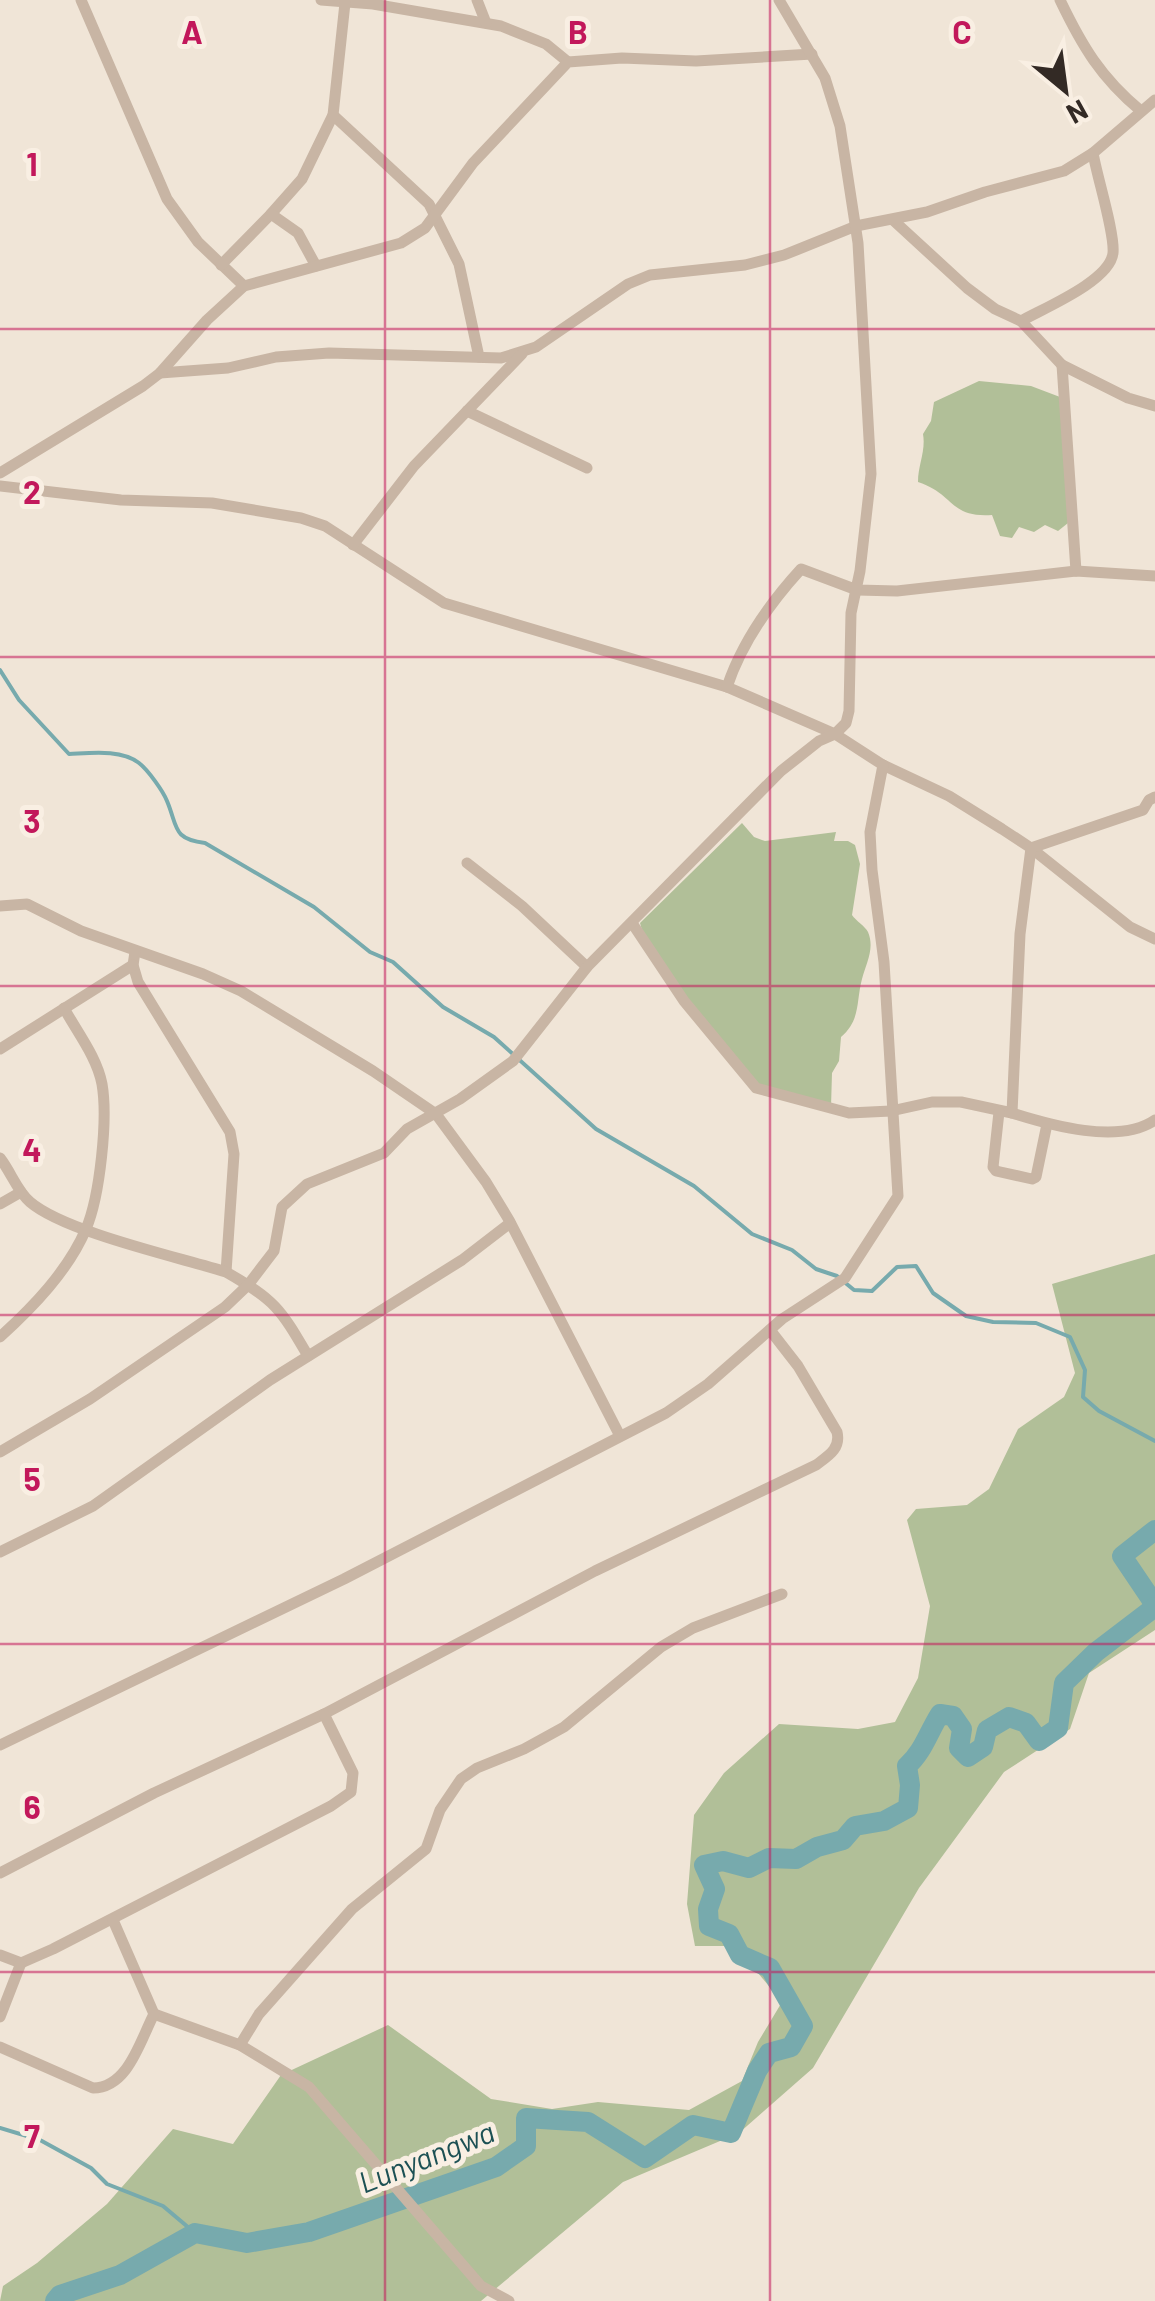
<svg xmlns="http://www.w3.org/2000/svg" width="1155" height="2301" font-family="Barlow,sans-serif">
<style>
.green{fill:#b1bf98}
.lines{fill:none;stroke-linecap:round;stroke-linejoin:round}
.stream{stroke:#77aaad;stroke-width:4}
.river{stroke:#77aaad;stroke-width:20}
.minor{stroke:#c8b5a4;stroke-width:11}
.grid{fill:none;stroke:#c2185b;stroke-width:2.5;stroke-opacity:0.55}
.labels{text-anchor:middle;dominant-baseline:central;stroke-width:10;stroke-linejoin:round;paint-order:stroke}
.water-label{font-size:30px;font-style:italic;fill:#1c5054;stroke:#f9efe3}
.grid-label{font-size:32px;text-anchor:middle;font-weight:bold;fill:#c2185b;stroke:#f9efe3;stroke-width:10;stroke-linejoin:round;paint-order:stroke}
</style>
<rect width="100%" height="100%" fill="#f0e5d7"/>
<g class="green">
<path d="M979,381L1031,386L1060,397L1068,523L1058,531L1045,525L1034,532L1019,527L1012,538L1000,536L992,515C949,518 955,494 918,482C918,465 926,451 923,434L931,421L934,402Z"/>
<path d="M742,823L754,837L765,841L836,832L834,841H848L855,845L860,864L852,915C856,921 865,926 868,932C875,949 866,963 862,979C856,1001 861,1020 841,1037L839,1061L832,1073L831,1107L759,1086L712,1034L644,937L640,923Z"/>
<polygon points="1155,1254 1155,1630 1089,1673 1070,1729 1004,1772 919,1888 813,2068 739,2133 623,2182 481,2301 0,2301 3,2286 37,2263 107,2204 173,2129 233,2144 281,2075 388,2025 491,2099 552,2109 598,2102 689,2110 742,2081 758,2042 782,2002 758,1973 725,1946 695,1946 687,1904 694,1815 724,1773 779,1724 858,1729 895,1722 918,1678 930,1606 907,1520 916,1509 967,1505 989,1489 1018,1429 1064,1397 1075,1373 1052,1284"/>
</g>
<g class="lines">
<g class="stream">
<path d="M0,670L19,700L69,754C91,753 121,749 139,763C148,770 163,791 167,801C178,827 172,839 205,843L314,907L370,952L393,962L443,1007L494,1037L596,1129L694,1186L752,1234L792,1250L816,1269L837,1276L854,1290L872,1291L897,1267L916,1266L933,1293L966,1316L993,1322L1036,1323L1070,1337L1085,1370L1083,1397L1099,1411L1155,1441"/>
<polyline points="0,2128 40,2140 91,2168 107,2184 163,2206 195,2233"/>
</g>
<g class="river">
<polyline points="1155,1530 1122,1556 1155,1605"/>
<path d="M55,2301L60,2295L120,2275L195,2233L247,2243L309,2232L496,2167L526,2146V2118L588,2122L645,2158L693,2125L731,2133L757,2071L769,2053L791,2047L803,2026L770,1968L740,1955L729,1934L709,1926L708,1909L715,1889L704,1865L723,1861L749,1868L769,1858L796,1859L817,1847L843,1840L855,1826L884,1821L908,1808L910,1785L907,1766C923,1752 928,1733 940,1714L953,1716L962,1729L959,1748L968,1757L983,1747L987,1730L1009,1717L1026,1723L1039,1741L1058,1728L1064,1683L1096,1652L1155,1607"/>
</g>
<g class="minor">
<polyline points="81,0 167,199 198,242 244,286"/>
<polyline points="321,0 373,4 501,26 546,44 568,62"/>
<polyline points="477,0 486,23"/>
<path d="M1060,0C1082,46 1101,78 1141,111"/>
<polyline points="333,115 429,204 459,264 479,357"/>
<polyline points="271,214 302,179 333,115 345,3"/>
<polyline points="893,220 967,288 995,309 1021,321 1062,365 1128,398 1155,406"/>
<polyline points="221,265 271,214 298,233 316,266"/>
<path d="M1021,321C1044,308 1110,281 1113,253C1115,233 1097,177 1093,153"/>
<polyline points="1062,365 1076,571"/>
<polyline points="160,373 228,368 276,357 329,353 501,358 536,347 628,284 650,275 745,265 784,255 856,226 927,212 985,192 1064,171 1093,153 1155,100"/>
<polyline points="467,411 587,468"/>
<polyline points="0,473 143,386 160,373 207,320 244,286 401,243 425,228 473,163 568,62 622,58 696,61 812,54"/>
<polyline points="0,486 121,500 212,503 301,518 325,526 444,603 727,687 835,734 883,765 949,796 1002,829 1031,848 1130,927 1155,939"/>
<polyline points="353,545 414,466 522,354"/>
<path d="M727,687C742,642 769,604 801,569L857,590L897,591L1076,571L1155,576"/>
<polyline points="467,863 522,906 587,967"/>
<polyline points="0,906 27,904 81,931 203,974 241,991 373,1071 436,1114 486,1182 509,1220 620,1436"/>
<polyline points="632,923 684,1001 756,1088 849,1113 891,1111 932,1102 961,1102 1012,1113 1020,934 1031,848 1143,810 1149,800 1155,797"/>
<polyline points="135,952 133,965 138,982 230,1132 234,1154 226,1272"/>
<polyline points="0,1049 133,965"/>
<polyline points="999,1112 993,1167 996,1171 1032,1179 1036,1177 1047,1124"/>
<path d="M1012,1113C1050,1125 1119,1145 1155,1120"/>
<path d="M0,1158C11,1172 17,1191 30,1202C65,1232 178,1257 226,1272C275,1300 280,1308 308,1356"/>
<polyline points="0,1204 21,1192"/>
<path d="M0,1337C33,1307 68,1271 86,1229C100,1196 108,1119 102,1084C97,1057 77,1032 64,1008"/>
<polyline points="0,1452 90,1399 225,1307 248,1285 274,1251 282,1207 307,1184 384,1153 407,1129 460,1099 513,1061 587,967 781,771 819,741 835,734 846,723 849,711 851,613 860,571 871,474 858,243 840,126 825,78 779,0"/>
<polyline points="0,1552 93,1506 270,1380 462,1260 510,1223"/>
<polyline points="0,1745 344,1579 666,1413 708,1384 782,1319 845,1278 898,1196 884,962 872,870 870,832 883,765"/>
<path d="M0,1873L154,1793L324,1714L595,1571L816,1465C828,1456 841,1449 837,1432L798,1366L770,1330"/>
<polyline points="0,1955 21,1963 53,1949 331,1806 351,1792 353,1773 324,1714"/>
<polyline points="154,2014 240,2045 309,2087 481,2286 509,2301"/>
<polyline points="0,2017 21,1963"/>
<polyline points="240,2045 259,2014 352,1909 426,1849 440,1810 461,1779 477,1768 524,1749 564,1727 661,1647 693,1628 782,1594"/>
<path d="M0,2047L93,2088C128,2088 140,2041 154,2014L113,1920"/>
</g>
</g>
<path class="grid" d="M385,0V2301M770,0V2301M0,329H1155M0,657H1155M0,986H1155M0,1315H1155M0,1644H1155M0,1972H1155"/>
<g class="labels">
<g class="water-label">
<text transform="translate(426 2156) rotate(-22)">Lunyangwa</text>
</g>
</g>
<g class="grid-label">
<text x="192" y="44">A</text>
<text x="578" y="44">B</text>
<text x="962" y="44">C</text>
<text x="32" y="176">1</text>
<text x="32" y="504">2</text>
<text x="32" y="833">3</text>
<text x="32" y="1162">4</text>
<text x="32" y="1491">5</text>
<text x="32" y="1819">6</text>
<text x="32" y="2148">7</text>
</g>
<g transform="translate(1065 90) rotate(151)" stroke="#f9efe3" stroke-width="8" paint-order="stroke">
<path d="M0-8L18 38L0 25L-18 38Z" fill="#332a25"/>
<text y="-15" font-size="28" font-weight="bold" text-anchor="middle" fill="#332a25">N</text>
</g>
</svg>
